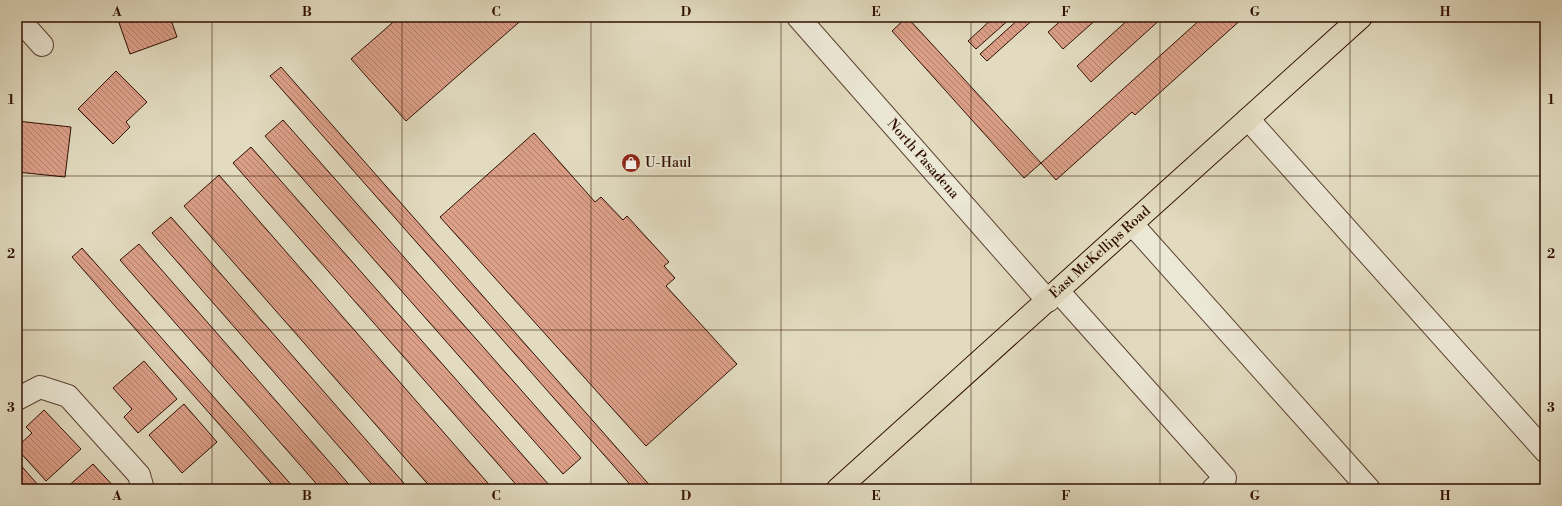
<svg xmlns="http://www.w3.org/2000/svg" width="1562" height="506" font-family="'Libre Bodoni',serif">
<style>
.building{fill:url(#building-back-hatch);stroke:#300f01}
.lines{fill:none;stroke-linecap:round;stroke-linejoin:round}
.minor-casing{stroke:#5c4231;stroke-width:24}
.major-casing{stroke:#300f01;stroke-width:24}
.minor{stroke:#ece8d6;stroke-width:22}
.major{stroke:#e2dbc0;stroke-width:22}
.grid{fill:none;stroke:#300f01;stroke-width:1;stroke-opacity:0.55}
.labels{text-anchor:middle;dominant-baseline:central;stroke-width:4;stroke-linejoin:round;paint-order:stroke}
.street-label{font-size:14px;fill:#300f01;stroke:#ece8d6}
.poi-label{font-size:14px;fill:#300f01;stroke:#ece8d6;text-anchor:start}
.neatline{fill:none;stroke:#300f01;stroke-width:1.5}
.grid-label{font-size:13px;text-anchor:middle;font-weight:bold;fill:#300f01}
</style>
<defs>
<pattern id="building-back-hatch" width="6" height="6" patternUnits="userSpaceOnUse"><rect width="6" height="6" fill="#dca089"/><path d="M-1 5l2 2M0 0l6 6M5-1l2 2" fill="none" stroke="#b3816e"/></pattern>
</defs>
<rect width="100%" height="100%" fill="#e2dbc0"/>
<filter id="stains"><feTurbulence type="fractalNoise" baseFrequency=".005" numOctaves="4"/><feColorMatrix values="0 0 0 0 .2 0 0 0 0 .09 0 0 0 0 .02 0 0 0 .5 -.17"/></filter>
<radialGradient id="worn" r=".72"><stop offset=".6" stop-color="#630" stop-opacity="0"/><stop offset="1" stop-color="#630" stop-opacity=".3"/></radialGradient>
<g class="building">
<polygon points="117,17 170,17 177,37 130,54"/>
<polygon points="399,17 525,17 406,121 351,59"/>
<polygon points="907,17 1041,163 1024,178 892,31"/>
<polygon points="994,17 1012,17 976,49 968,41"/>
<polygon points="1021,17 1036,17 987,61 980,54"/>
<polygon points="1065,17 1099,17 1063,49 1048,32"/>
<polygon points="1131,17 1163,17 1091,82 1077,66"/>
<polygon points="1203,17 1244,17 1135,115 1132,112 1056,180 1041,163"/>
<polygon points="281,67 653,489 634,489 270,76"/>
<polygon points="116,71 147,102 126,122 130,127 113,144 78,109"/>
<polygon points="283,120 581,458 563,474 265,136"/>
<polygon points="17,121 71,127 65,177 17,172"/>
<polygon points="534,133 595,202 601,197 623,220 627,216 669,262 664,266 675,278 666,286 737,364 646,446 440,217"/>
<polygon points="251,147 549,485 545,489 520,489 233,163"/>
<polygon points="219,175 493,489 432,489 184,206"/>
<polygon points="171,217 409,489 376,489 152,233"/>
<polygon points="139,244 353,489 321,489 120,260"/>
<polygon points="82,248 295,489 276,489 72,257"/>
<polygon points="144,361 177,399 138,433 124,417 132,409 113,388"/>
<polygon points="184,404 217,442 182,473 149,435"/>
<polygon points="44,410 81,449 46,481 17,449 17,447 32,433 26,427"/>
<polygon points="17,461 38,485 33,489 17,489"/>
<polygon points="93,464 116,489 65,489"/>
<polygon points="179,484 214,489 178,489"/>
</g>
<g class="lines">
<defs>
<g id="minor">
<polyline points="17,17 42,45"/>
<path id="s1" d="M798,17L1048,301"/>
<polyline points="1248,119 1545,451"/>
<polyline points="1132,224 1369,489"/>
<polyline points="1058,291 1225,478 1213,489"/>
<polyline points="17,399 40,387 68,396 139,475 143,489"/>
</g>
<g id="major">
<path id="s2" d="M838,489L1361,17"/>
</g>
</defs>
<use href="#minor" class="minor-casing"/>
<use href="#major" class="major-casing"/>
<use href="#minor" class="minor"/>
<use href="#major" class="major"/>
</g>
<path class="grid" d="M212,17V489M402,17V489M591,17V489M781,17V489M971,17V489M1160,17V489M1350,17V489M17,176H1545M17,330H1545"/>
<defs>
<symbol id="shop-disc" viewBox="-11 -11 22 22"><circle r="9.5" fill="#8f2418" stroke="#ece8d6"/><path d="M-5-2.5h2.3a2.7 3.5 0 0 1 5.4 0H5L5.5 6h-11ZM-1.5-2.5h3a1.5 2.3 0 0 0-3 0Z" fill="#fff"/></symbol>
</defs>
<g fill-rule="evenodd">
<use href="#shop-disc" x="620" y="152" width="22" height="22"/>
</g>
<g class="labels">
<g class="street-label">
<text stroke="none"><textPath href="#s1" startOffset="189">North Pasadena</textPath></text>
<text stroke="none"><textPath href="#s2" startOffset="353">East McKellips Road</textPath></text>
</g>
<g class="poi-label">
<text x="645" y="163">U-Haul</text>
</g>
</g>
<rect width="1562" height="506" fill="none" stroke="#e2dbc0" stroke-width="44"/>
<rect x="22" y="22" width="1518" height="462" class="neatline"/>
<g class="grid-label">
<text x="117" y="16">A</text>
<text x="307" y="16">B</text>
<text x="496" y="16">C</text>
<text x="686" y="16">D</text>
<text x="876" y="16">E</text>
<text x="1066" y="16">F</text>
<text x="1255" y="16">G</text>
<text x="1445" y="16">H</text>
<text x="11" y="104">1</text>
<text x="1551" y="104">1</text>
<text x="11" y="258">2</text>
<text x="1551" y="258">2</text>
<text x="11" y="412">3</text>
<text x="1551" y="412">3</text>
<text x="117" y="500">A</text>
<text x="307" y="500">B</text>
<text x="496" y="500">C</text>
<text x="686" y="500">D</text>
<text x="876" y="500">E</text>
<text x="1066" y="500">F</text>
<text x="1255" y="500">G</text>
<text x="1445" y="500">H</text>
</g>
<rect width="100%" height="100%" filter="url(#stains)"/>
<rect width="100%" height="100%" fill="url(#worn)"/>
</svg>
